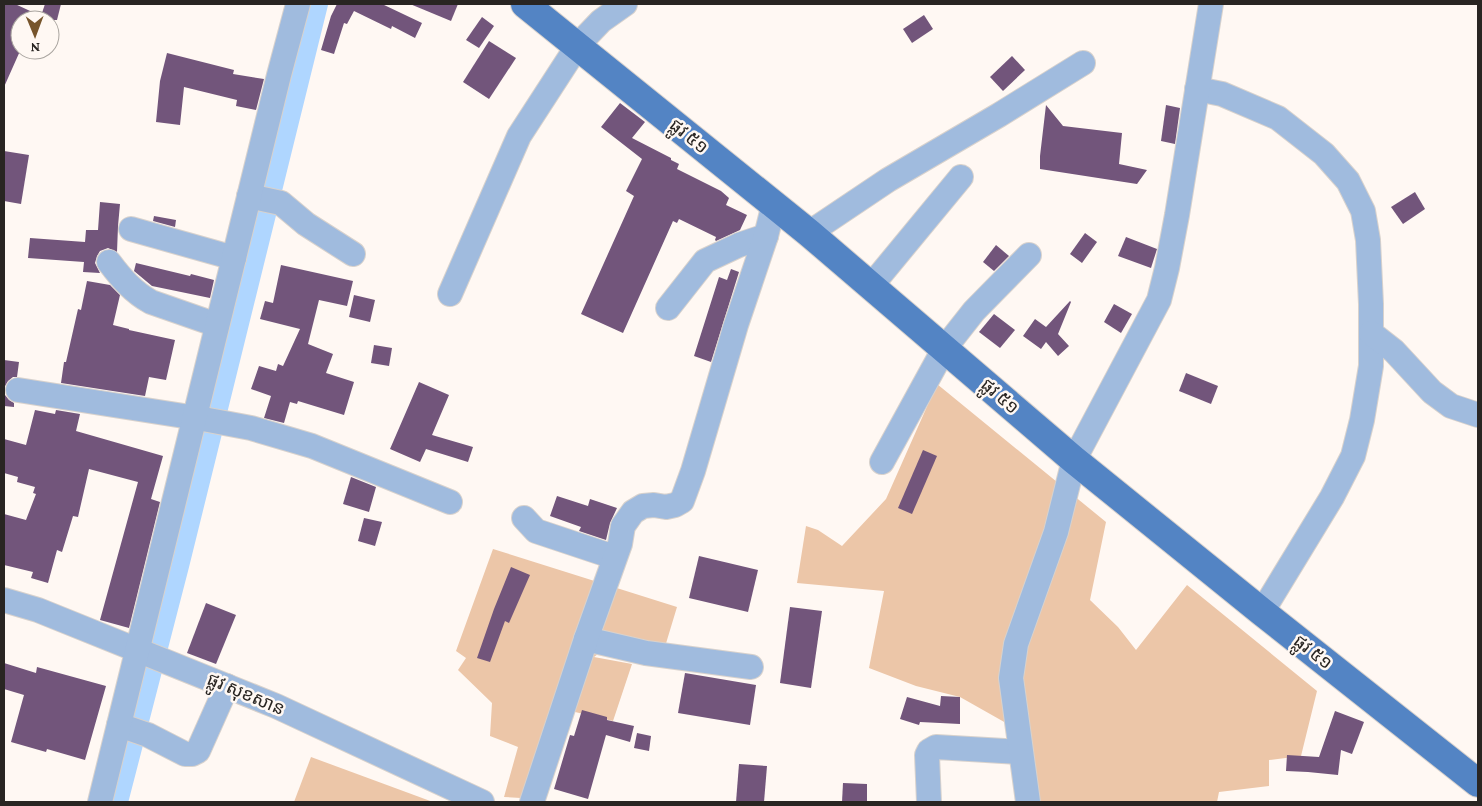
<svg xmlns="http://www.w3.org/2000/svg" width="1482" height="806" font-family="'Crimson Pro','Noto Sans Khmer',serif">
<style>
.green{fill:#ecc6a8}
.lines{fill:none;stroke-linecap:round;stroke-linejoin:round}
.canal{stroke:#afd6ff;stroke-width:20}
.building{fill:#72557b}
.minor-casing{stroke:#d8d2cd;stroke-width:26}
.major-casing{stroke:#d8d2cd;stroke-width:30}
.minor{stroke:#a0bbde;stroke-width:24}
.major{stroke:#5384c4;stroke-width:28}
.labels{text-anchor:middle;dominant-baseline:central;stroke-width:5;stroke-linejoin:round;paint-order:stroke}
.street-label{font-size:18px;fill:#292522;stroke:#fff8f3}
</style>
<rect width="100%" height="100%" fill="#fff8f3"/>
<g class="green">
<polygon points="937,384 1106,522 1090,600 1118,627 1136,650 1187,585 1317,691 1301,756 1269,760 1269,786 1219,792 1217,802 1037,802 1006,723 960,697 916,686 869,668 884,591 797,583 806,526 818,530 842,546 886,499"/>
<polygon points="493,549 677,607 664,650 620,638 594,657 632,664 613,721 554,707 521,798 504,797 518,747 490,736 492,703 458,670 466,658 456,651"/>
<polygon points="311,757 433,802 294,802"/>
</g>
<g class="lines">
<polyline class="canal" points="118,802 179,566 318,4"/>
</g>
<g class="building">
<polygon points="4,4 15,4 41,16 45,4 61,4 57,20 20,20 20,51 4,87"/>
<polygon points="337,4 382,4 422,23 415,38 392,26 391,29 354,11 347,24 344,23 334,54 321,50 331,16"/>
<polygon points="410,4 458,4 451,21"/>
<polygon points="924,15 933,29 912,43 903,29"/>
<polygon points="482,17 494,26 479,48 466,40"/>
<polygon points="489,41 516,58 489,99 463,82"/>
<polygon points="167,53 234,70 233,74 264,79 256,110 236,106 237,100 184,87 180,125 156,122 160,81"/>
<polygon points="1012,56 1025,70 1003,91 990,77"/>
<polygon points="620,103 645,122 632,138 671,158 671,160 679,164 677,169 721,191 729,198 726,205 747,215 740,230 716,241 715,240 716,237 679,219 677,223 673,221 623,333 581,314 634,196 626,191 642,159 601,127"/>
<polygon points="1046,105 1063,126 1122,133 1119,164 1147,170 1137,184 1040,169 1040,156"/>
<polygon points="1166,105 1180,108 1175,144 1161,141"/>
<polygon points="4,151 29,155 21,204 4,201"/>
<polygon points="1415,192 1425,209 1403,224 1391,207"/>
<polygon points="100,202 120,204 118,226 117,252 108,248 100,251 97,256 95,263 100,273 83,272 84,262 28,258 30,238 85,242 86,230 98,230"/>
<polygon points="154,216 176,220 175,227 153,221"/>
<polygon points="1085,233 1097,242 1082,263 1070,254"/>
<polygon points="1126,237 1157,249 1151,268 1118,256"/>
<polygon points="996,245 1009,256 994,271 983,262"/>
<polygon points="136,263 190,276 191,274 214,280 210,298 152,286 134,271"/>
<polygon points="281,265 353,281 347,306 319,300 308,344 333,354 326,373 354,382 344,415 298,401 297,404 290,402 284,423 264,418 271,396 251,389 259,366 276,371 278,364 283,366 300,329 260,319 265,301 273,303"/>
<polygon points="731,269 739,272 711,362 694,356 719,277 727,280"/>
<polygon points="87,281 110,285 120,295 113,325 129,329 129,330 175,340 166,380 149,377 145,396 61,383 64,362 66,362 78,309 81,310"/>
<polygon points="354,295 375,300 370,322 349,317"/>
<polygon points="1070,301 1071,302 1058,334 1069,346 1058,356 1046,342 1041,349 1023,336 1035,319 1046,327"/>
<polygon points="1114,304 1132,314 1121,333 1104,322"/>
<polygon points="994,314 1015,330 1000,348 979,332"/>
<polygon points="374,345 392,348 389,366 371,363"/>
<polygon points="4,360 19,362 17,377 13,377 8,381 4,388 5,395 9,400 14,403 14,407 4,406"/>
<polygon points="1186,373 1218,386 1211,404 1179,391"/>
<polygon points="419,382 449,395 432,435 473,447 468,462 426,449 420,462 390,449"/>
<polygon points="35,410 55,414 56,410 80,414 76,431 163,456 151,499 160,502 129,628 100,620 138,482 89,469 78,517 73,516 62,552 57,550 48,583 31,578 33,572 4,565 4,514 26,520 36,494 33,493 35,487 17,482 18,477 4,473 4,439 26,445"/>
<polygon points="923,450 937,456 912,514 898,508"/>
<polygon points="351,477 376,487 369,512 343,504"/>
<polygon points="557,496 588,506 590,499 617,508 610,523 606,540 579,531 581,527 550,516"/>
<polygon points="364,518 382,522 375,546 358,541"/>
<polygon points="699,556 758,570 748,612 689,598"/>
<polygon points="511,567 530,575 509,623 505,621 490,662 477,658 494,609"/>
<polygon points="206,603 236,615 216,664 187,653"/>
<polygon points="790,607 822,611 811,688 780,683"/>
<polygon points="4,663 36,673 37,667 106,686 85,760 47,749 46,752 11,742 24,695 4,689"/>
<polygon points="685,673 756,685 750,725 678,713"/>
<polygon points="941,696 960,697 960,724 920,722 919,725 900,719 907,697 940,706"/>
<polygon points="582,710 607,717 607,720 634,726 630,742 606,735 588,799 554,789 570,735 574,736"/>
<polygon points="1335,711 1364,722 1352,754 1341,750 1338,775 1308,772 1286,771 1287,755 1319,757"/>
<polygon points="637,733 651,736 649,751 634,748"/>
<polygon points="739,764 767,766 764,802 736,802"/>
<polygon points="843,783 867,784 867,802 842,802"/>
</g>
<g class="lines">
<defs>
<g id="minor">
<polyline points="1197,89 1222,94 1278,118 1324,154 1348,181 1363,211 1368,240 1371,304 1371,366 1362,420 1353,456 1332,497 1262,612"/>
<polyline points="249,196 281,203 306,224 353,254"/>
<polyline points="131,229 234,258"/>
<polyline points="809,233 888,180 999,115 1083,63"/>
<path d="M109,262C121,278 133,292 151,302L217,325"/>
<polyline points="871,286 961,177"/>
<polyline points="450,294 519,136 578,45 601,21 625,4"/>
<polyline points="668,308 705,261 739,245 766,236"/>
<polyline points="1371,333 1394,351 1432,392 1451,406 1478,415"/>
<polyline points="18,390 203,419 251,428 312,446 450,502"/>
<polyline points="882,462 944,349 974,311 1029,255"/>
<polyline points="524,518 536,531 614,557"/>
<polyline points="4,600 38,610 276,706 482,802"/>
<polyline points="586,639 646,653 751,667"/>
<polyline points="119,725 148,735 185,754 192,754 198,751 227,686"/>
<polyline points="100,802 279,75 298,4"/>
<polyline points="532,802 586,639 620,544 623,526 633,512 643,506 654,505 666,507 675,505 682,501 693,471 736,325 766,236 774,204"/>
<polyline points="929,802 927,755 929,751 936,747 1020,752"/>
<polyline points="1028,802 1011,678 1016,644 1056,532 1074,460 1159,300 1167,268 1177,215 1211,4"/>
</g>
<polyline id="major" points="525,4 809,233 1074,460 1262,612 1478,783"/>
</defs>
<use href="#minor" class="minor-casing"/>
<use href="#major" class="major-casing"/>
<use href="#minor" class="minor"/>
<use href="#major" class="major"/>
</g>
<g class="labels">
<g class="street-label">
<text transform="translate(689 136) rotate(39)">ផ្លូវ ៥១</text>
<text transform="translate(1000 396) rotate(41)">ផ្លូវ ៥១</text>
<text transform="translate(1313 652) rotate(38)">ផ្លូវ ៥១</text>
<text transform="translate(246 694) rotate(23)">ផ្លូវ សុខសាន</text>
</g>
</g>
<rect width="1482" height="806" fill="none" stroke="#292522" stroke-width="10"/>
<g transform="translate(35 35) rotate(179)"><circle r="24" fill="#fff8f3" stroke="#a9a49f"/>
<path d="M0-4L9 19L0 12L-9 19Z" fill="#77552c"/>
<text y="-8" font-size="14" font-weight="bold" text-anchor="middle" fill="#292522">N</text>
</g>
</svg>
